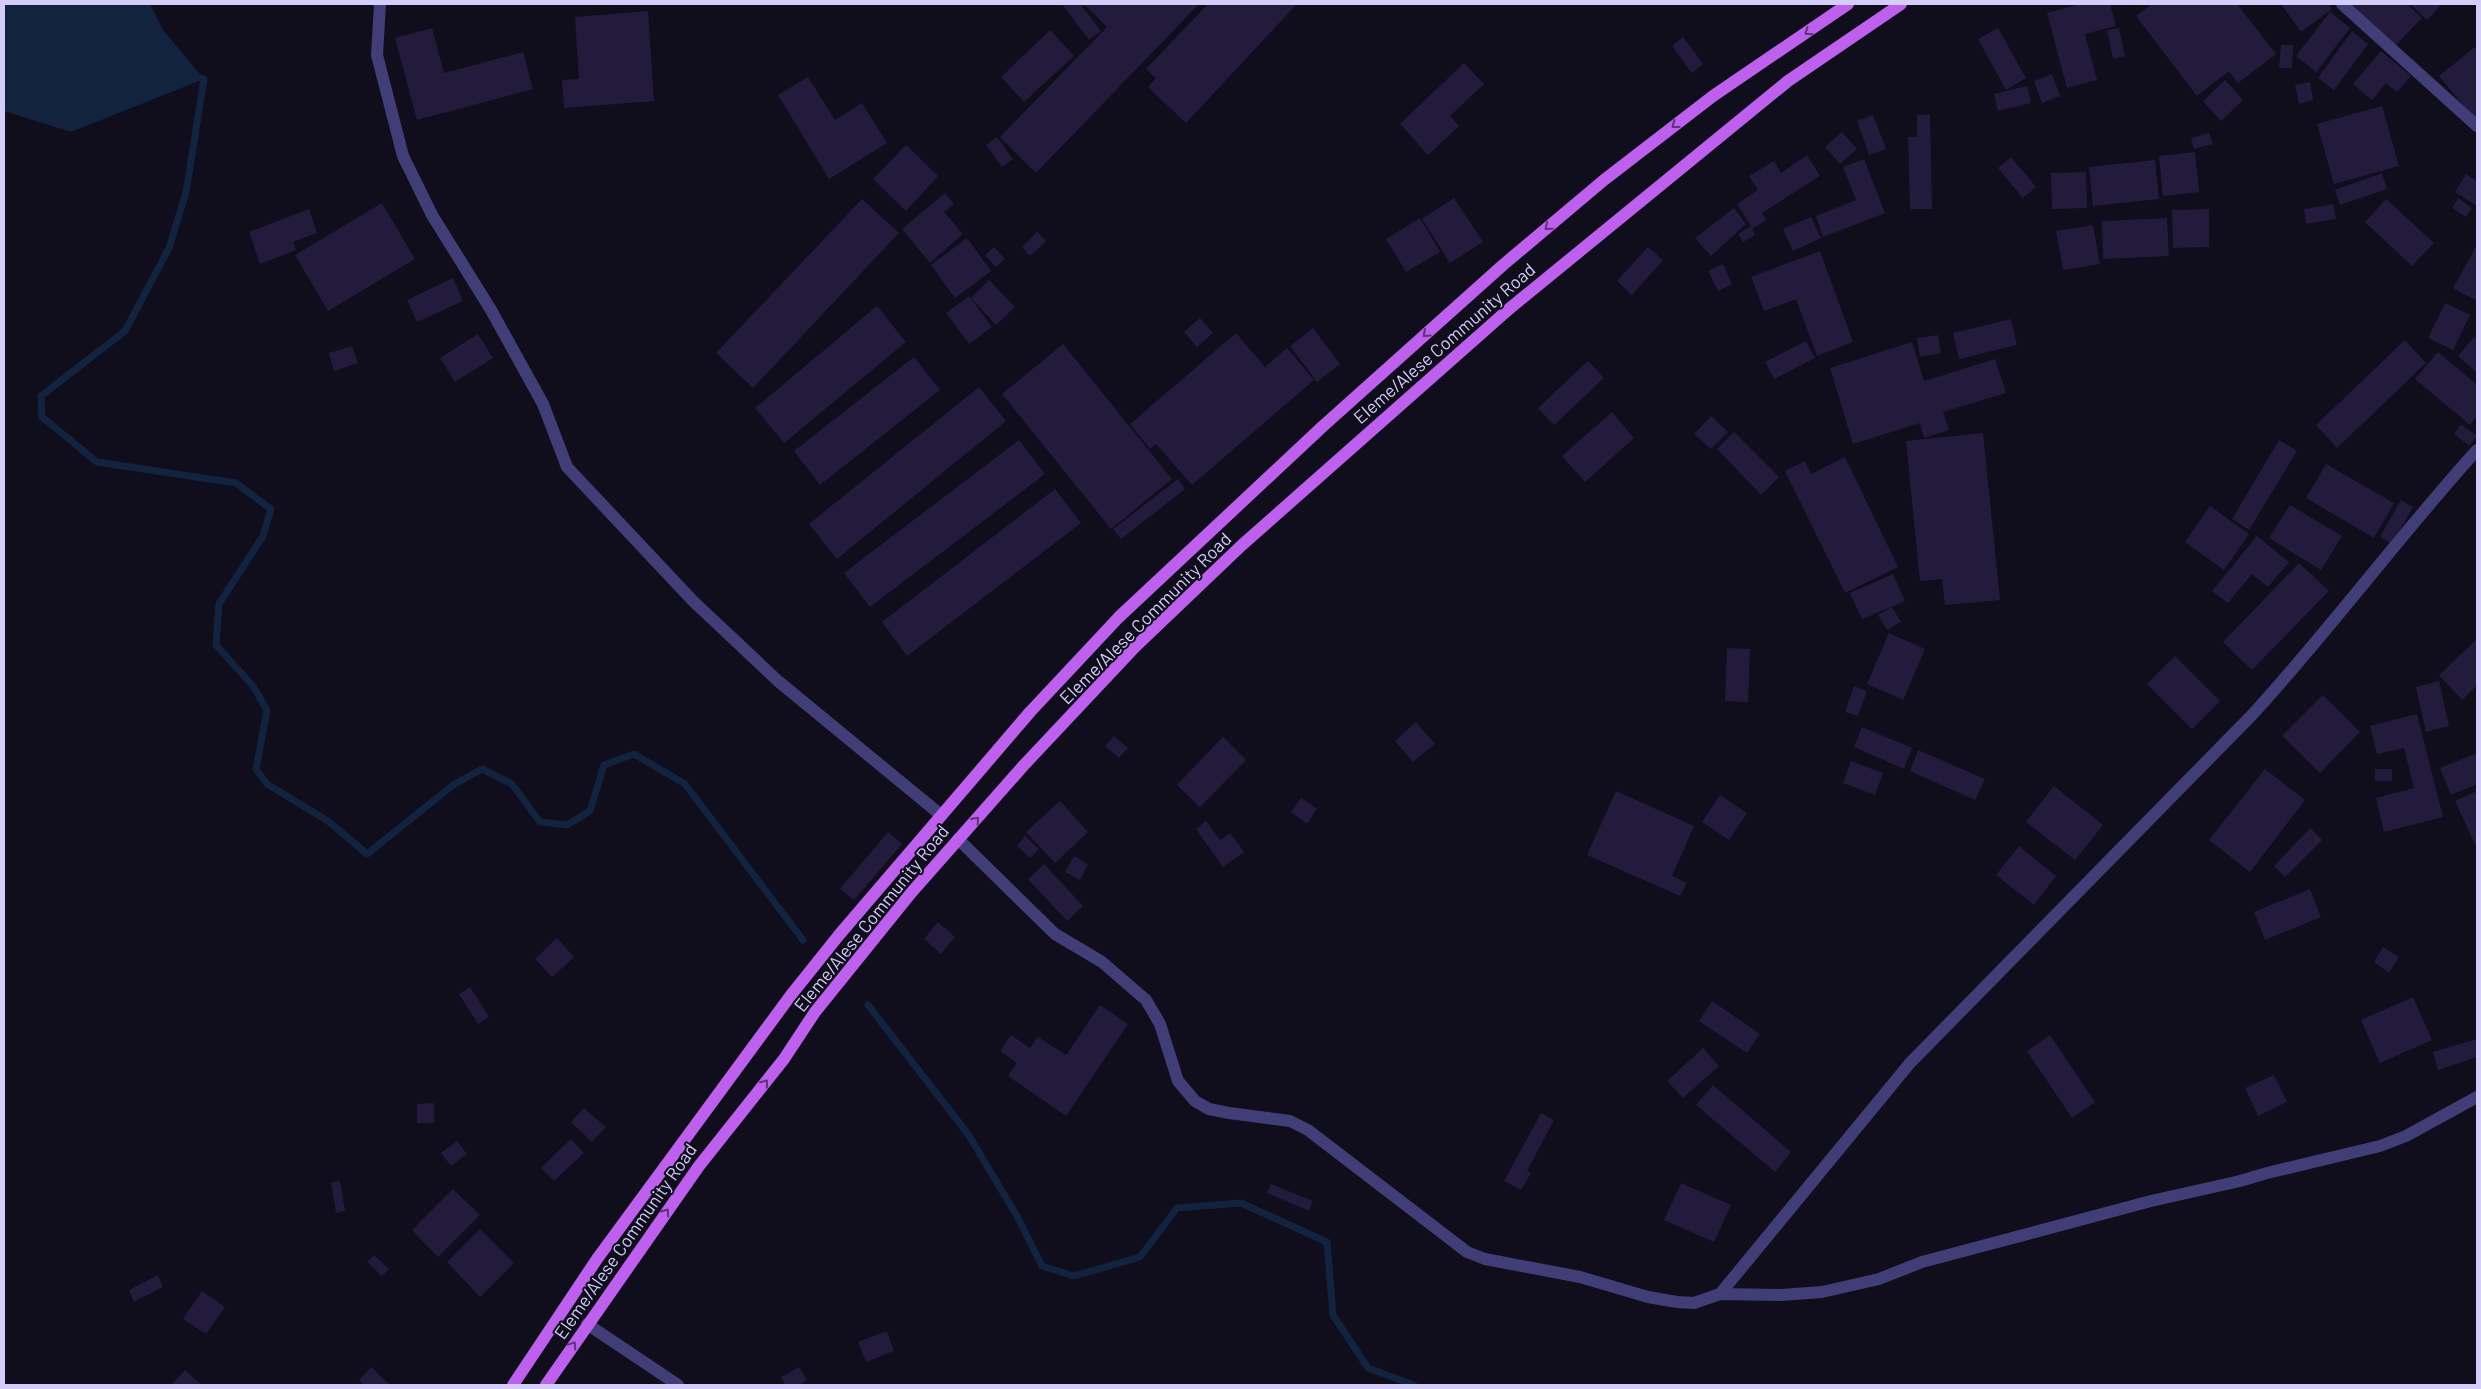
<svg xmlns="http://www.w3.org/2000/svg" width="2481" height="1389" font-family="Barlow,sans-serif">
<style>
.water{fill:#122340}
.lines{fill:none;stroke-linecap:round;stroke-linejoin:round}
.stream{stroke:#122340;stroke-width:7}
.building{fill:#231b3b}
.minor{stroke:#413d76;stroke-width:12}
.major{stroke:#be60ee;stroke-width:12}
.oneway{stroke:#5e327a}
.labels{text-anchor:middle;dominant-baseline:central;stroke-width:4;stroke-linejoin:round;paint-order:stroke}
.street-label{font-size:18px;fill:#d4cdfa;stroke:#100d1c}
</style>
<rect width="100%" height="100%" fill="#100d1c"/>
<polygon class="water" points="4,4 150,4 163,30 204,79 71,132 4,111"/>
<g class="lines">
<g class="stream">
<polyline points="197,77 204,79 186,192 169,248 125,331 41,396 42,417 97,462 236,483 271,509 263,536 219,604 216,645 253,686 267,710 256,769 267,784 328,821 367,854 453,785 482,769 512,784 540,822 567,825 590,811 604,765 634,754 685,784 803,940"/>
<polyline points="868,1005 968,1134 1017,1216 1042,1266 1074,1276 1140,1257 1177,1208 1241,1203 1327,1242 1333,1315 1368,1368 1414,1385"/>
</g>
</g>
<g class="building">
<polygon points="1062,4 1080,4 1101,31 1089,40"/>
<polygon points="1084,4 1199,4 1036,173 1000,137 1107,27"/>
<polygon points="1208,4 1297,4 1186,123 1148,87 1156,78 1146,69"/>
<polygon points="2080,4 2110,4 2116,26 2085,34 2097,80 2067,88 2047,13"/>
<polygon points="2152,4 2237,4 2276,54 2238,83 2229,71 2197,96 2136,16"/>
<polygon points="2281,4 2328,4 2332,9 2301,32"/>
<polygon points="2351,4 2407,4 2422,18 2395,46"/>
<polygon points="2410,4 2442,4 2427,20"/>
<polygon points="648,11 654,101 564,108 562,80 579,79 575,17"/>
<polygon points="2330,12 2350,28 2316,72 2296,56"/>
<polygon points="432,28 444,73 523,52 533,89 417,120 395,38"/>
<polygon points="1998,28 2026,78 2006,90 1978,39"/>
<polygon points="2119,28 2125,56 2113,59 2107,30"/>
<polygon points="1050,30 1074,56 1024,102 1001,77"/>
<polygon points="2352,31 2368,44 2334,90 2318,78"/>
<polygon points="1683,37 1703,64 1692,73 1672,46"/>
<polygon points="2281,45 2293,45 2292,68 2279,68"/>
<polygon points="2475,47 2477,50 2477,122 2439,76"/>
<polygon points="2381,51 2411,76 2397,92 2386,83 2372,100 2353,84"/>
<polygon points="1464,63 1484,84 1450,116 1459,126 1428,155 1400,124"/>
<polygon points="2052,74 2060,96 2042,103 2034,81"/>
<polygon points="808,77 835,120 862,103 887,143 829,179 778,95"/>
<polygon points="2225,80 2243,100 2221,121 2203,101"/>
<polygon points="2310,82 2313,100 2299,104 2295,85"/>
<polygon points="2027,86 2031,103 1998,111 1994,94"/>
<polygon points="2382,106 2399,166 2334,184 2317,124"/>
<polygon points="1930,114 1932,209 1910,209 1908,137 1917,137 1917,115"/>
<polygon points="1873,115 1886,149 1869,155 1857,121"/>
<polygon points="1842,132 1857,149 1840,164 1825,147"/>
<polygon points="2209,133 2213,144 2194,149 2191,138"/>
<polygon points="997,137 1013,159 1002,167 986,145"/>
<polygon points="906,145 938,176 906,211 873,179"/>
<polygon points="2195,152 2199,192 2163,196 2159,156"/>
<polygon points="1807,155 1820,176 1762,213 1766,220 1752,229 1755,235 1743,242 1738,234 1751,226 1737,204 1758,190 1749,176 1774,161 1781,173"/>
<polygon points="2011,157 2036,187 2023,198 1998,168"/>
<polygon points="1864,159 1885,213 1823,237 1816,216 1856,200 1843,167"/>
<polygon points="2155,160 2159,199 2093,206 2089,167"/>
<polygon points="2086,172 2087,208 2052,209 2051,173"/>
<polygon points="2382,173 2387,189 2340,205 2335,190"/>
<polygon points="2466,174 2477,181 2477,206 2455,192"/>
<polygon points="945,193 954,204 944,212 963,234 930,263 902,229"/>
<polygon points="1454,198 1483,242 1450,263 1422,219"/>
<polygon points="2458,198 2472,208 2466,217 2452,208"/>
<polygon points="862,199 899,233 753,388 716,353"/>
<polygon points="2386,199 2434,243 2412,266 2365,222"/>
<polygon points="382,203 415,259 328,311 295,255"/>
<polygon points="2333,204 2336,219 2306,224 2304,209"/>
<polygon points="1734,208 1746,224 1711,256 1695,238"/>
<polygon points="309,209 317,233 293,242 296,250 260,264 249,232"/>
<polygon points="2209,209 2209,247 2173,248 2172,210"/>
<polygon points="1811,217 1821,238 1793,251 1783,229"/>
<polygon points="1420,218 1440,252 1406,272 1386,239"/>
<polygon points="2167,218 2169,256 2103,259 2102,221"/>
<polygon points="2093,225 2100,264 2063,270 2056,231"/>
<polygon points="1037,232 1046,241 1030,256 1022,247"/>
<polygon points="967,238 991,271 955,298 931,265"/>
<polygon points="2477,245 2477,301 2453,288"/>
<polygon points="994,247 1005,259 996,267 985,255"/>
<polygon points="1648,247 1663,260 1632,295 1617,281"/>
<polygon points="1820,251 1853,342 1817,356 1796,299 1764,311 1751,277"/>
<polygon points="1723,264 1732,284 1718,291 1708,271"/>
<polygon points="453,278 463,301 417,322 407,300"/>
<polygon points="989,280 1015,307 996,325 971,298"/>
<polygon points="969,296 992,327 969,344 946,313"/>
<polygon points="2445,303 2470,315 2453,350 2428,338"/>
<polygon points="877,306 906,342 784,443 755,408"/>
<polygon points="1200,318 1213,333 1197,347 1184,332"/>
<polygon points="2011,319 2017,345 1959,359 1953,333"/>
<polygon points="1313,328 1340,364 1317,382 1290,346"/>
<polygon points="1236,333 1265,367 1287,348 1314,380 1192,485 1156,444 1150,449 1130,424"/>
<polygon points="478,334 493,358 455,382 440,358"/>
<polygon points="1938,335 1941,353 1920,357 1917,338"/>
<polygon points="2474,337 2477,340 2477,373 2458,356"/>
<polygon points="2405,340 2426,363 2337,448 2316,425"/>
<polygon points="1806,341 1815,358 1774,379 1765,362"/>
<polygon points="1912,342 1924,381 1995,359 2006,393 1943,412 1949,430 1924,438 1920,423 1853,444 1830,368"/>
<polygon points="1063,344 1172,479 1111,529 1002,394"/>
<polygon points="352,346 358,363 334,371 329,353"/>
<polygon points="2438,352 2477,385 2477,416 2470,425 2415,379"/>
<polygon points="914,357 940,390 820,485 794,451"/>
<polygon points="1588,361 1604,378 1554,425 1538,408"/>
<polygon points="979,387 1006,421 837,559 809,524"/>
<polygon points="1612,412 1634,438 1585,482 1562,456"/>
<polygon points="1711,416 1728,432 1711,449 1694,434"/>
<polygon points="2461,424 2477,436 2469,446 2454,434"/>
<polygon points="1734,432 1779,477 1761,495 1717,449"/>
<polygon points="1983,433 2000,600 1945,605 1942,579 1920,581 1906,441"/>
<polygon points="1019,440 1045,474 870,607 844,573"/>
<polygon points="2279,440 2297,451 2249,530 2232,519"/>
<polygon points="1845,457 1898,567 1845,593 1785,471 1805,461 1811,474"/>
<polygon points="2326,464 2394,503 2374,538 2306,498"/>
<polygon points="1178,479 1185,489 1121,539 1113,529"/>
<polygon points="1055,489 1081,523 907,656 882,622"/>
<polygon points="2401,500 2413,507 2392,544 2380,537"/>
<polygon points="2290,505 2342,536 2321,570 2269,538"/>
<polygon points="2210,506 2249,534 2224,570 2185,542"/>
<polygon points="2257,536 2289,562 2268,587 2252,574 2228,603 2212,591"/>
<polygon points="2299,563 2329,591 2252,670 2223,642"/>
<polygon points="1893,574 1905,601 1862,619 1850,593"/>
<polygon points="1892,607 1901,622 1887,630 1878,615"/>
<polygon points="1889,633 1925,649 1903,700 1867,684"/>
<polygon points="2477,639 2477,685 2462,700 2439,675"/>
<polygon points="1727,648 1750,649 1748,702 1725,701"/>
<polygon points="2175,656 2220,701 2192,729 2147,684"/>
<polygon points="2439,681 2449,726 2426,732 2416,687"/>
<polygon points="1854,686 1867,691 1858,716 1845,712"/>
<polygon points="2323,695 2360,732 2320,773 2282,736"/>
<polygon points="2417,714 2443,817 2384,832 2376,798 2414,788 2404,748 2377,754 2370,726"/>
<polygon points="1416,722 1435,744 1413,762 1395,741"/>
<polygon points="1862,727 1912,748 1904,769 1854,747"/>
<polygon points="1114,736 1128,748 1119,758 1105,746"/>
<polygon points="1223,737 1246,760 1200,807 1177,785"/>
<polygon points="1918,750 1985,779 1975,800 1910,771"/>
<polygon points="2477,753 2477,784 2451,795 2440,768"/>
<polygon points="1851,761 1883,773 1875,795 1843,783"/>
<polygon points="2265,769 2305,800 2250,872 2209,840"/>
<rect x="2375" y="769" width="17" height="12"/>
<polygon points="2054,786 2103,825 2075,860 2026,822"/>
<polygon points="1616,791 1694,826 1672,876 1687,883 1680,896 1587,855"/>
<polygon points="2477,791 2477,843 2475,844 2455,801"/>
<polygon points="1720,795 1747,813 1729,840 1702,822"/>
<polygon points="1301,798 1317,809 1307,824 1291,812"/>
<polygon points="1060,801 1088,832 1055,863 1026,832"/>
<polygon points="1206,821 1220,840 1230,833 1244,852 1223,867 1196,829"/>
<polygon points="2310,828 2322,840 2285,877 2274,866"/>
<polygon points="888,832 902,844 854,900 840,889"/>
<polygon points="1025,836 1039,849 1030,858 1017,846"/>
<polygon points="2019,846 2056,876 2034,905 1996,875"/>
<polygon points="1074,856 1088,864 1080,880 1065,872"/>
<polygon points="1044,864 1083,906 1067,921 1028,879"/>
<polygon points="2310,889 2321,917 2265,940 2254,912"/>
<polygon points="938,922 955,937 941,954 924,939"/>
<polygon points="557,938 574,957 552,977 535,959"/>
<polygon points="2383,947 2399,957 2389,973 2374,962"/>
<polygon points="470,987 489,1017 478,1024 459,994"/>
<polygon points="2413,997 2432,1040 2380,1063 2361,1020"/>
<polygon points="1712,1001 1760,1034 1747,1053 1699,1021"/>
<polygon points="1100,1005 1128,1024 1066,1116 1008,1076 1017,1063 1000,1051 1011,1035 1030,1048 1038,1037 1066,1055"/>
<polygon points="2050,1035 2095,1102 2072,1118 2027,1051"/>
<polygon points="2477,1039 2477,1057 2438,1070 2433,1052"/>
<polygon points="1703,1048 1719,1066 1683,1098 1667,1081"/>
<polygon points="2274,1075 2287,1102 2258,1116 2245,1088"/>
<polygon points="1713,1085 1791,1152 1775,1172 1696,1105"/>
<polygon points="434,1103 434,1123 417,1123 417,1104"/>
<polygon points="584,1108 606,1127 592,1142 571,1122"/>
<polygon points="1541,1113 1554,1120 1527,1171 1531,1173 1521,1190 1504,1181"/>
<polygon points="571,1139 584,1153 554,1181 541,1168"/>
<polygon points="457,1141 467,1154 451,1166 441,1153"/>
<polygon points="340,1181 345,1211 336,1213 331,1182"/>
<polygon points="1681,1183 1731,1205 1714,1242 1664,1220"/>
<polygon points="1271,1184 1313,1201 1309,1211 1267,1193"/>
<polygon points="453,1189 480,1215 438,1257 412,1230"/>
<polygon points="480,1229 514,1263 480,1297 447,1262"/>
<polygon points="374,1255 389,1269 382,1276 367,1262"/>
<polygon points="158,1275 163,1287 134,1302 129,1290"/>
<polygon points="202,1291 225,1307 206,1334 183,1319"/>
<polygon points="887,1331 894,1351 866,1362 858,1342"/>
<polygon points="371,1367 390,1385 364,1385 359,1380"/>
<polygon points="799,1367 807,1380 799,1385 785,1385 781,1377"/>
<polygon points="185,1370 202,1385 171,1385"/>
</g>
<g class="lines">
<g class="minor">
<polyline points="380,4 377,55 403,156 432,215 491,310 543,404 567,467 693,601 778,681 941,815"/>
<polyline points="2342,4 2477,126"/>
<polyline points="958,839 1055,934 1102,962 1146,1000 1160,1024 1178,1081 1195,1101 1209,1109 1229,1113 1290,1121 1308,1130 1467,1252 1485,1259 1580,1277 1648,1297 1677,1302 1694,1303 1720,1294 1781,1295 1822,1292 1879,1279 1922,1262 2151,1201 2240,1181 2267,1173 2380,1146 2406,1136 2477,1097"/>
<path d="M1720,1294L1910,1063L2252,715C2330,630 2399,536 2477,450"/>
<polyline points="587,1324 678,1385"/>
</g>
<g class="major">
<polyline points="513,1385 597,1259 791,995 839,935 1030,712 1119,617 1322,427 1503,265 1604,180 1713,96 1848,4"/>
<polyline points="546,1385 699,1166 784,1059 815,1012 911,893 1024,765 1135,647 1242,545 1509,309 1788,81 1901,4"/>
</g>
</g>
<defs><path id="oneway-chevron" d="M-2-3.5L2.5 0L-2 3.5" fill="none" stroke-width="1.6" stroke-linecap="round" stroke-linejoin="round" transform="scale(1.25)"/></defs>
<g class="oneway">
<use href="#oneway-chevron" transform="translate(1808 32) rotate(145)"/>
<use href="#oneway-chevron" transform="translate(1675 125) rotate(143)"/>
<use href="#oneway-chevron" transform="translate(1548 227) rotate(140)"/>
<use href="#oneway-chevron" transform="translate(1426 334) rotate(138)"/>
<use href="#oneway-chevron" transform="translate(976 820) rotate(-49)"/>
<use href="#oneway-chevron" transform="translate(765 1083) rotate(-52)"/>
<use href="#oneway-chevron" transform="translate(666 1212) rotate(-55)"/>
<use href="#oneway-chevron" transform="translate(573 1345) rotate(-56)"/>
</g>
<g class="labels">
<g class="street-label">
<text transform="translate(1444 343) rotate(-41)">Eleme/Alese Community Road</text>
<text transform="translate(1145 618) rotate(-45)">Eleme/Alese Community Road</text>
<text transform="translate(871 918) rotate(-51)">Eleme/Alese Community Road</text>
<text transform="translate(625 1241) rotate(-55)">Eleme/Alese Community Road</text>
</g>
</g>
<rect width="2481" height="1389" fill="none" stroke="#d4cdfa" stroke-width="10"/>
</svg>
